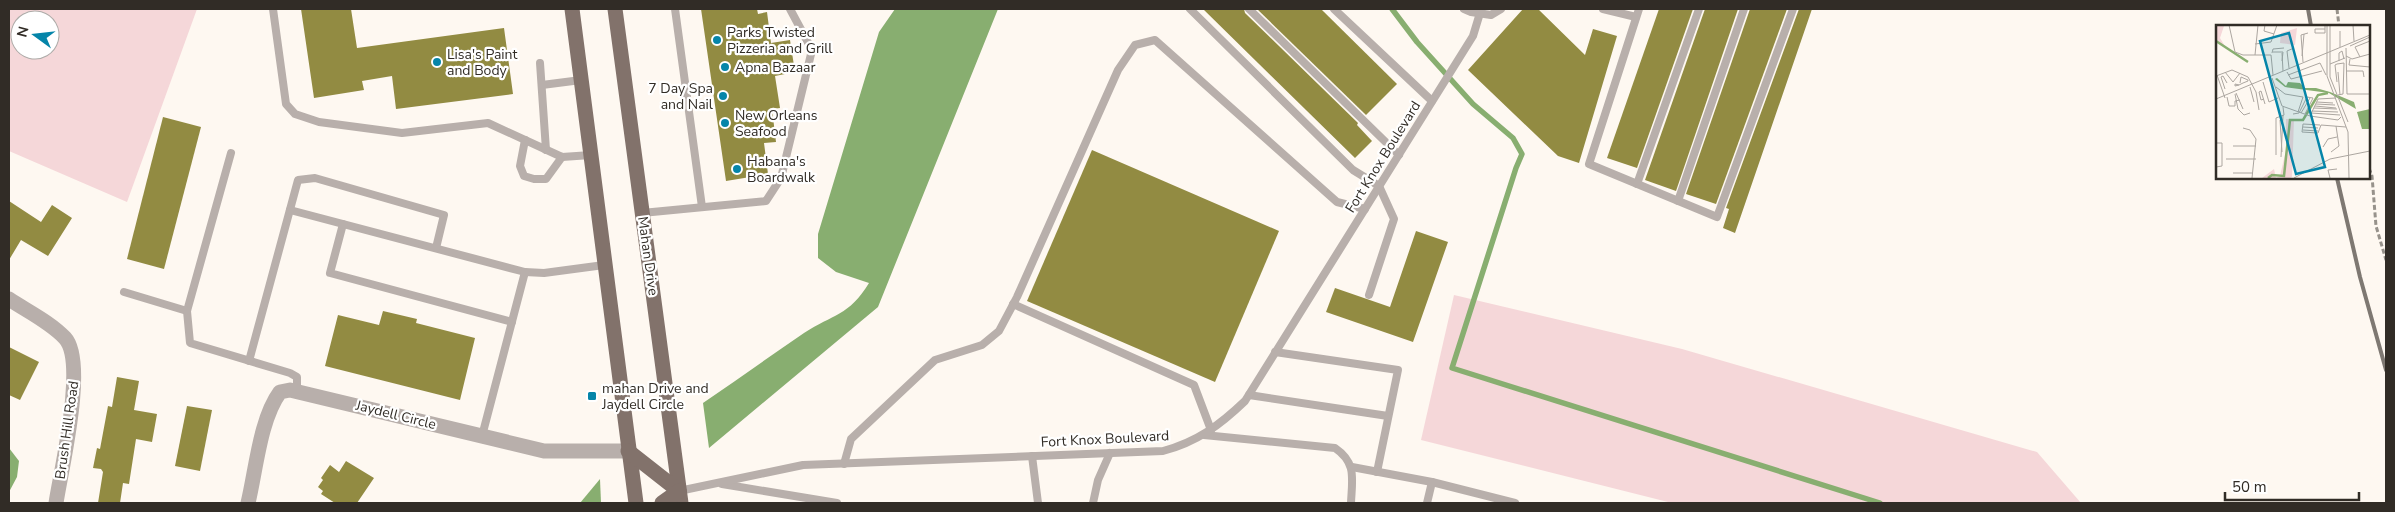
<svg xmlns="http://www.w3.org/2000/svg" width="2395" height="512" font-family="'Nunito Sans',sans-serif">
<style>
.green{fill:#f5d7d9;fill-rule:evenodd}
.water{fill:#88ae70}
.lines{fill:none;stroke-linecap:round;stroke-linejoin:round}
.stream{stroke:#88ae70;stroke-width:5.5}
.building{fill:#928b42}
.path{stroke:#97928b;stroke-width:3;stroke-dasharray:5 2.5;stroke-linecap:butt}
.lane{stroke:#b8afab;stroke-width:8}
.street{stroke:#b8afab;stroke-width:15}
.primary{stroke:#82726b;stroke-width:15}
.rail{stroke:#7e7872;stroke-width:4}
.poi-dot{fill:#0585a9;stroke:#fff;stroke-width:2}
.labels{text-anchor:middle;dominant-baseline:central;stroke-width:4.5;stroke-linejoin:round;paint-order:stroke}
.poi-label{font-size:14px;fill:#312c26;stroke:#fff;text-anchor:start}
.street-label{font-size:14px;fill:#312c26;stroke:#fff}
.inset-river{fill:none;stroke:#88ae70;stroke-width:2.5}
.inset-road{fill:none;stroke:#aca6a0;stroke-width:1}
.view{fill:#0585a9;fill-opacity:0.15;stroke:#0585a9;stroke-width:2.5}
.inset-edge{fill:none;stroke:#312c26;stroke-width:2.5}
</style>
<rect width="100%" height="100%" fill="#fef8f1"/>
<g class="green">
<path d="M9,9H197L127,202L9,151ZM20,20H50V50H20Z"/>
<polygon points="1454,295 1682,349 2037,452 2081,503 1672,503 1421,440"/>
</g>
<g class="water">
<path d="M895,9H998L878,307L709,448L703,403C737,380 770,356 804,333C833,314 849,316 869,283L836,272L818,258V234L879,32Z"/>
<polygon points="9,448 19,461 17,477 9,492"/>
<polygon points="600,479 601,503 580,503"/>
</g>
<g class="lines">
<polyline class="stream" points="1392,9 1417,42 1473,104 1513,138 1522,154 1516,168 1452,368 1880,503"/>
</g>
<g class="building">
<polygon points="301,9 351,9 357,48 504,28 513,94 396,109 392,76 362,81 364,90 314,98"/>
<polygon points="701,9 757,9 758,14 767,12 771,43 790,40 795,72 775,76 780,108 772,109 776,142 764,143 768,174 726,181"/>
<polygon points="1203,9 1244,9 1245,13 1358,123 1357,125 1372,141 1355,158"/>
<polygon points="1257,9 1321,9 1397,84 1366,115"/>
<polygon points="1523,9 1538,9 1585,55 1593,29 1617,36 1579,163 1558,156 1468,70"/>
<polygon points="1659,9 1693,9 1637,168 1607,158"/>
<polygon points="1705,9 1738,9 1676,191 1645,180"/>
<polygon points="1750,9 1787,9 1716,204 1686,194"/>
<polygon points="1799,9 1812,9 1735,233 1723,228 1729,209 1726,208"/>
<polygon points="163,117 201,127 164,269 127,259"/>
<polygon points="1092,150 1279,231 1215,382 1027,301"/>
<polygon points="9,201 41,222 52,205 72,218 48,256 21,240 9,260"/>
<polygon points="1416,231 1448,242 1413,342 1326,312 1335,288 1390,307"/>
<polygon points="383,311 417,319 416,323 475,338 460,400 325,366 338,315 379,325"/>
<polygon points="9,347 39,362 20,400 9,395"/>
<polygon points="117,377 139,381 134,410 157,414 152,442 136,439 129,484 123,483 120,503 98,503 103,472 101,469 93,468 97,448 100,449 108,406 112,407"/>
<polygon points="187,406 212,410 200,471 175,466"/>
<polygon points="346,461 374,478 357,503 335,503 321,494 323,491 318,487 323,480 321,478 330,465 339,472"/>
</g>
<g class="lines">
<g class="path">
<polyline points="2337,9 2339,26"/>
<polyline points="2369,168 2372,176 2376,226 2386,260"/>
</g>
<g class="lane">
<polyline points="273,9 286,104 295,114 319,122 402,133 488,123 562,157 591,155"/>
<polyline points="675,9 702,207"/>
<polyline points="1190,9 1353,170 1379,186 1394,219 1369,295"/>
<polyline points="1249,9 1399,155"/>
<polyline points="1334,9 1432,101"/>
<polyline points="1464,9 1471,12 1491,15 1501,9"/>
<polyline points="1603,9 1636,17"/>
<polyline points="1639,9 1589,164 1717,217 1793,9"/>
<polyline points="540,63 546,150"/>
<polyline points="542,85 581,80"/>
<polyline points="525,140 520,166 524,176 534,179 546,179 562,157"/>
<polyline points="231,153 187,311 190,343 290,373 297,377 297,391"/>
<polyline points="1637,184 1699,9"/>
<polyline points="1678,201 1744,9"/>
<polyline points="290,210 525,272 544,273 604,265"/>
<polyline points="642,213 766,201 781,178 812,50 790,9"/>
<polyline points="343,224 330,273 512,322"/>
<polyline points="124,292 187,311"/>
<polyline points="1013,304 1194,385 1211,430"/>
<polyline points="1275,352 1398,370 1377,472"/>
<polyline points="249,361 298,180 315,178 444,215 436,248"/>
<polyline points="1249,395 1388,416"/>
<path d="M1204,435L1335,448C1357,463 1352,479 1351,503"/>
<polyline points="482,436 525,272"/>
<polyline points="1032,456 1038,503"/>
<polyline points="844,464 851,439 935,360 982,345 999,331 1017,297 1118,70 1135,45 1155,40 1337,202 1365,209"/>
<polyline points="1352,467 1432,482 1515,503"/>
<polyline points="722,484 837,503"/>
<path d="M679,491L803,465L1163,451C1197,442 1220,425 1245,401L1473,36L1480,13"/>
<polyline points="1093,503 1098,480 1110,453"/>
<polyline points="1427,503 1432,482"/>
</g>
<g class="street">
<path d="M9,299C27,311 50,322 65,338C87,362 61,470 56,503"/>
<path d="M248,503C256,470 260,419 280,392L290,390L544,451H628"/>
</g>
<g class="primary">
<polyline points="572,9 636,503"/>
<polyline points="615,9 681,503"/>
<polyline points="628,451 679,491"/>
<polyline points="662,503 679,491"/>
</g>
<g class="rail">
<polyline points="2308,9 2311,26"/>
<polyline points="2337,178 2360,277 2386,370"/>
</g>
</g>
<g class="poi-dot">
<circle cx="717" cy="40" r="5"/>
<circle cx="437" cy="62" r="5"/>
<circle cx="725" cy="67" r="5"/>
<circle cx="723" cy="96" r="5"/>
<circle cx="725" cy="123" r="5"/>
<circle cx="737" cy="169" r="5"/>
<rect x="587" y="391" width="10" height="10" rx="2.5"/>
</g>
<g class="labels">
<g class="poi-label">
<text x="727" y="32">Parks Twisted<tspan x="727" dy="16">Pizzeria and Grill</tspan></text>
<text x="447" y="54">Lisa's Paint<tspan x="447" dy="16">and Body</tspan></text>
<text x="735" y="67">Apna Bazaar</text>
<text x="713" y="88" text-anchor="end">7 Day Spa<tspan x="713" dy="16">and Nail</tspan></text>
<text x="735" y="115">New Orleans<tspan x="735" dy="16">Seafood</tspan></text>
<text x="747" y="161">Habana's<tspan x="747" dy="16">Boardwalk</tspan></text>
<text x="602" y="388">mahan Drive and<tspan x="602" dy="16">Jaydell Circle</tspan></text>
</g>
<g class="street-label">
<text transform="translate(1383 157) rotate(-58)">Fort Knox Boulevard</text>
<text transform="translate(648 256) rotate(82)">Mahan Drive</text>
<text transform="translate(396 415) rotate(14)">Jaydell Circle</text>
<text transform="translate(67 430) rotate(-82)">Brush Hill Road</text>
<text transform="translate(1105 439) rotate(-3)">Fort Knox Boulevard</text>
</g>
</g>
<g transform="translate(2216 25)">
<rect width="154" height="154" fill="#fef8f1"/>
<path d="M0,0L8,1L4,13L10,23L0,14ZM81,3L79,20L64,18L65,8ZM70,94H78L76,152L74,153H46L58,144L60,153L64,151L70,125Z" fill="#f5d7d9"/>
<path d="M61,53L70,61L72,57L84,58L89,63H100L114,67L138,77L140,84L113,68L69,62L59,54ZM154,84V104H146L141,87Z" fill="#88ae70"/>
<path class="inset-river" d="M0,16L32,37M52,153L56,150L68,151L74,95H87L102,70L112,68"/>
<path class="inset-road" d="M13,0L19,27L27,30H55L57,50M49,0L48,6L58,9M109,0V8H99V4H109M111,0V51L132,107L133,153M114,0V52L132,97M137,0L138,16M39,19L55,17L61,0M134,21L154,12M124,22V6M130,23L131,69H154M57,27H67L66,36M56,28L57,24L68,23M66,28L67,46M39,30L42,0M86,31L88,9M130,31L136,34L154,29M144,32L139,22L154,16M134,34L133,40L154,42M123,36V28L126,26L128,34M87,37L85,10L92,8M114,39L129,33M121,39L128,38L127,69L122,70M73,43L71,26L78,23M130,46H147L148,52M9,47L17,57L24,48M71,47L75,54L106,46M122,47L124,70M1,50L9,73M72,50L104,38L110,50M0,51L16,45L32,52L40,67L43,85M56,53L66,81L94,91M47,57L53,77L62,73M121,57L119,40L121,39M23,60L19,59V61L23,60L27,58L32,56V55L25,52L24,58M34,62L38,77M60,62L69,69L87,72L82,87M9,64L5,52L7,51L11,58M20,68L27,84M19,69L22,84L28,90L34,88M11,72L13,81H19V76L24,75M120,73L102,74L94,91L122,95L125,92M0,74L154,10M48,74L45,75L43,67L45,66L49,79M101,77L117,78M100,79L119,80M99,81L120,83M98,83L121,84M96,86L122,87M85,88L94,73M95,88L124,90M77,89L83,88L91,72L97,73L89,89M104,100L87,99L86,107L102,108L105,100L130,102M87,102L102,103M27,103L34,105L40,114L36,153M87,105L102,106M0,118H6V141L0,142M17,121H40M107,122L112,114L121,112M66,127L64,95H67M115,127L123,121L120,101M60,130V93L68,90L67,82M65,132L67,90M10,134H40M17,148H37M78,153L114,134L154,126M114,153L112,145L121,144"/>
<path class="view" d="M73,8L109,142L80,149L44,16Z"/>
<rect width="154" height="154" class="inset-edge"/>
</g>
<rect width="2395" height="512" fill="none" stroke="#312c26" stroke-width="20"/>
<g transform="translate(35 35) rotate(285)"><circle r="24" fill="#ffffff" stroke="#adaba8"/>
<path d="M0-4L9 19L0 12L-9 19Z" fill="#0585a9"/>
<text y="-8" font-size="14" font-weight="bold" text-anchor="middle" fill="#312c26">N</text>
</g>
<path d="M2225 492v8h134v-8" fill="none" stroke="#312c26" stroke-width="2.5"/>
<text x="2232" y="492" font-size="15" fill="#312c26" stroke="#ffffff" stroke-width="4" paint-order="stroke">50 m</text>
</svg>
